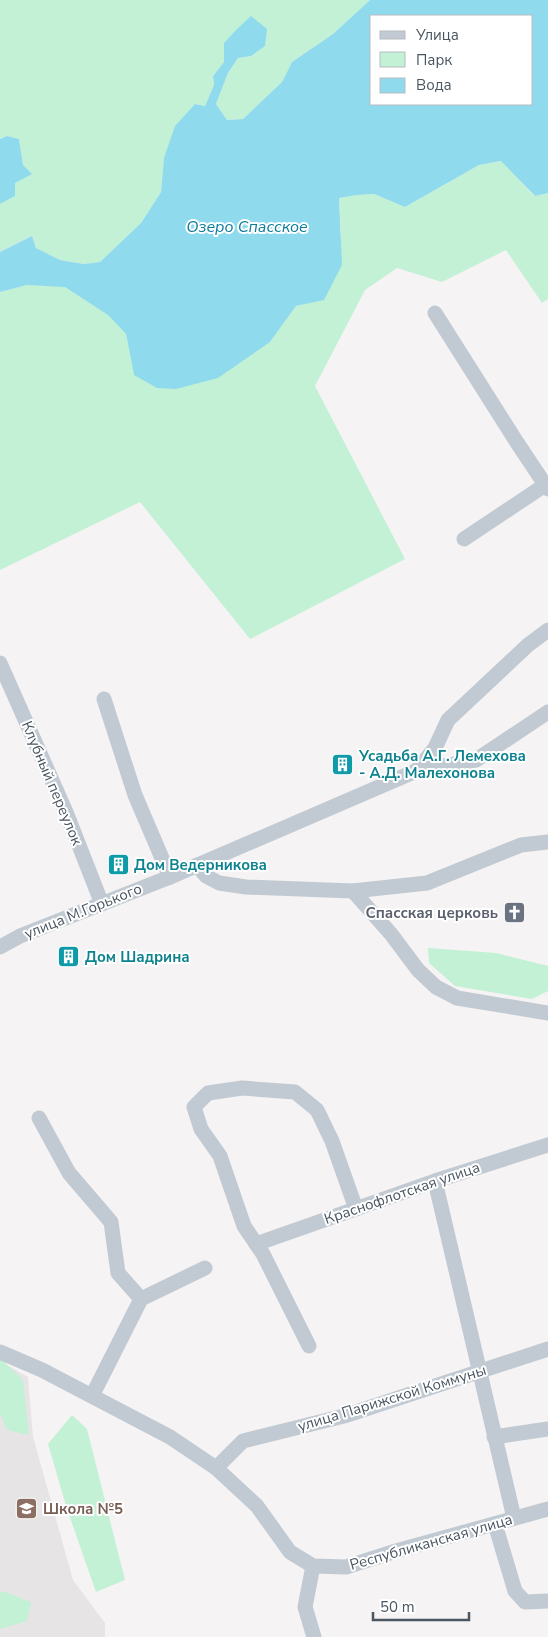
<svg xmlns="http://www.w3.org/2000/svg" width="548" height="1637" font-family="'Nunito Sans',sans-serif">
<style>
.education{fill:#e6e4e5}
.green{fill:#c3f1d5}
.water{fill:#90daee;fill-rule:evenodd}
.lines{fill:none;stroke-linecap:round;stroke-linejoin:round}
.minor{stroke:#c1cad2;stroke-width:15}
.labels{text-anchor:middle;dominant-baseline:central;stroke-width:4;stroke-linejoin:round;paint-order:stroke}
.culture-label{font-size:15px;font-weight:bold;fill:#0d838f;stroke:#fff;text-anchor:start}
.street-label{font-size:15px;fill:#4a5661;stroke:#fff}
.worship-label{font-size:15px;font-weight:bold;fill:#5b616d;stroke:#fff;text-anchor:end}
.education-label{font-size:15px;font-weight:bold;fill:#785e54;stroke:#fff;text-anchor:start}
.water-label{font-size:16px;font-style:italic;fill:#0c7c9b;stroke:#fff}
</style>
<rect width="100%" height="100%" fill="#f5f3f3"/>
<polygon class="education" points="0,1361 28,1377 33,1437 73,1580 105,1623 105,1637 0,1637"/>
<g class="green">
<polygon points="0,0 370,0 333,34 292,62 282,82 243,119 227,120 216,104 228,73 238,58 251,56 224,43 224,62 213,76 214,85 205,106 195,104 189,112 164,158 161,192 141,223 100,262 84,264 60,260 36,248 32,236 0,252 0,204 15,196 15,183 23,165 19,139 7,136 0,139"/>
<polygon points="502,161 534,196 548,193 548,299 542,303 506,250 442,282 397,268 365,290 315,386 405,559 250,639 140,502 0,570 0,292 27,285 65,286 108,315 126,334 134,375 270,342 296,306 324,299 341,235 339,198 357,195 374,194 405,207 479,165"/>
<polygon points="428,948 496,953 548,966 548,991 532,999 455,986 429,963"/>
<polygon points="0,1358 23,1380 29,1435 7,1430 0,1413"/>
<polygon points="72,1415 87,1429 125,1580 96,1592 67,1509 48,1444"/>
<polygon points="2,1591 31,1602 27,1621 0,1629 0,1593"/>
</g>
<g class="water">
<path d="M370,0H548V193L535,196L501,161L479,165L405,207L374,194L357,195L339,198L342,265L324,300L296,306L270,342L218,378L176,389L157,388L134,375L126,334L108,315L65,287L27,285L0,292V252L32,236L36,248L60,260L84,264L100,262L141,223L161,192L164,158L175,126L195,104L205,106L214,85L213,76L224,62V43L236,30L251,16L267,29L265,46L251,56L238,58L228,73L216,104L227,120L243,119L282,82L292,62L333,34ZM532,16V104H372V16Z"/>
<polygon points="7,136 19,139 23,165 32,174 15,183 15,196 0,204 0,139"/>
</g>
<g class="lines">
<g class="minor">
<polyline points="435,313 516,441 548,489"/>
<polyline points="464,539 545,485"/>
<polyline points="0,663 66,812 102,904"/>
<polyline points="104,699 135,795 170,877"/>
<polyline points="416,771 435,748 448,720 528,645 548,630"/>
<polyline points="197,865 206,876 219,883 246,887 353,891 427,883 521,845 548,842"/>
<polyline points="353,891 391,934 418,970 436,987 457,998 548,1013"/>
<polyline points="0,947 20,936 170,877 416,771 476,760 548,712"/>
<polyline points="39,1118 69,1173 111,1222 118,1273 141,1299"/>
<polyline points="435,1181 514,1518"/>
<polyline points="256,1244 435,1181 548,1145"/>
<polyline points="309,1346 263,1254 244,1226 220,1156 201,1129 194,1107 208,1093 242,1088 295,1092 317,1110 332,1141 356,1209"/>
<polyline points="0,1352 42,1370 170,1437 216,1468 257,1506 290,1552 313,1566 346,1567 396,1551 548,1509"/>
<polyline points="92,1396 141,1299 205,1268"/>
<polyline points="494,1437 548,1429"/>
<polyline points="216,1468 243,1441 344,1416 548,1349"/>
<polyline points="495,1524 515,1591 525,1602 548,1601"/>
<polyline points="313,1566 305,1607 314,1637"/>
</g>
</g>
<defs>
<symbol id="building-square" viewBox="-11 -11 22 22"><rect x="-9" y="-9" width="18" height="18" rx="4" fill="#0f9aa8" stroke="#fff"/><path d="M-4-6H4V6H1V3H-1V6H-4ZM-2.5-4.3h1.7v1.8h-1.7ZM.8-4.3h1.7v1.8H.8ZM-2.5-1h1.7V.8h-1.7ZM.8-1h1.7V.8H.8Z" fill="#fff"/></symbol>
<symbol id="church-square" viewBox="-11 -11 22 22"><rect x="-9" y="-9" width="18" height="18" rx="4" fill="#6b7280" stroke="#fff"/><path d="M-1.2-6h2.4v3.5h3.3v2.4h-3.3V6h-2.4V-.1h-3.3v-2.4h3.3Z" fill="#fff"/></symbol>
<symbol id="school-square" viewBox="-11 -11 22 22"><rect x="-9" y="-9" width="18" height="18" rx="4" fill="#8d6e63" stroke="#fff"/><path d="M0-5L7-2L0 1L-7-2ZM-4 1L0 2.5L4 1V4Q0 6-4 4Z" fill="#fff"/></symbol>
</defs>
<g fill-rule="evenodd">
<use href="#building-square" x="330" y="752" width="25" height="25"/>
<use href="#building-square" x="106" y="852" width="25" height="25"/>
<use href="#church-square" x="502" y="900" width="25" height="25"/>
<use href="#building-square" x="56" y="944" width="25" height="25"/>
<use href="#school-square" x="14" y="1496" width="25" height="25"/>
</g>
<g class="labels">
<g class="culture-label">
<text x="359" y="756">Усадьба А.Г. Лемехова<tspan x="359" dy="17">- А.Д. Малехонова</tspan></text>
<text x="134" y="865">Дом Ведерникова</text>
<text x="85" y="957">Дом Шадрина</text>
</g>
<g class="street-label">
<text transform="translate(52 783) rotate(67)">Клубный переулок</text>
<text transform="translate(83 911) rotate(-22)">улица М.Горького</text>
<text transform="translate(402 1193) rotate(-19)">Краснофлотская улица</text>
<text transform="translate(392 1398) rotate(-17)">улица Парижской Коммуны</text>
<text transform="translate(431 1542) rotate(-16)">Республиканская улица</text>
</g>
<g class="worship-label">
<text x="498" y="913">Спасская церковь</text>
</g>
<g class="education-label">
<text x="43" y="1509">Школа №5</text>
</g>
<g class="water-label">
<text x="247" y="227">Озеро Спасское</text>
</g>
</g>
<rect x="370" y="15" width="162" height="90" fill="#ffffff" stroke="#b7bbc0"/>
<rect x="380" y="31" width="25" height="8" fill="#c1cad2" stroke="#b7bbc0"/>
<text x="416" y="40" font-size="15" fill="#4a5661">Улица</text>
<rect x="380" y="52" width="25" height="15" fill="#c3f1d5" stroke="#b7bbc0"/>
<text x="416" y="65" font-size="15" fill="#4a5661">Парк</text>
<rect x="380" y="78" width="25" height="15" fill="#90daee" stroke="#b7bbc0"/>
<text x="416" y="90" font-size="15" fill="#4a5661">Вода</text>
<path d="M373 1612v8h96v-8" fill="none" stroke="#4a5661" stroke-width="2.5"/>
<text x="380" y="1612" font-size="15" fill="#4a5661" stroke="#ffffff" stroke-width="4" paint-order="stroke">50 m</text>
</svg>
